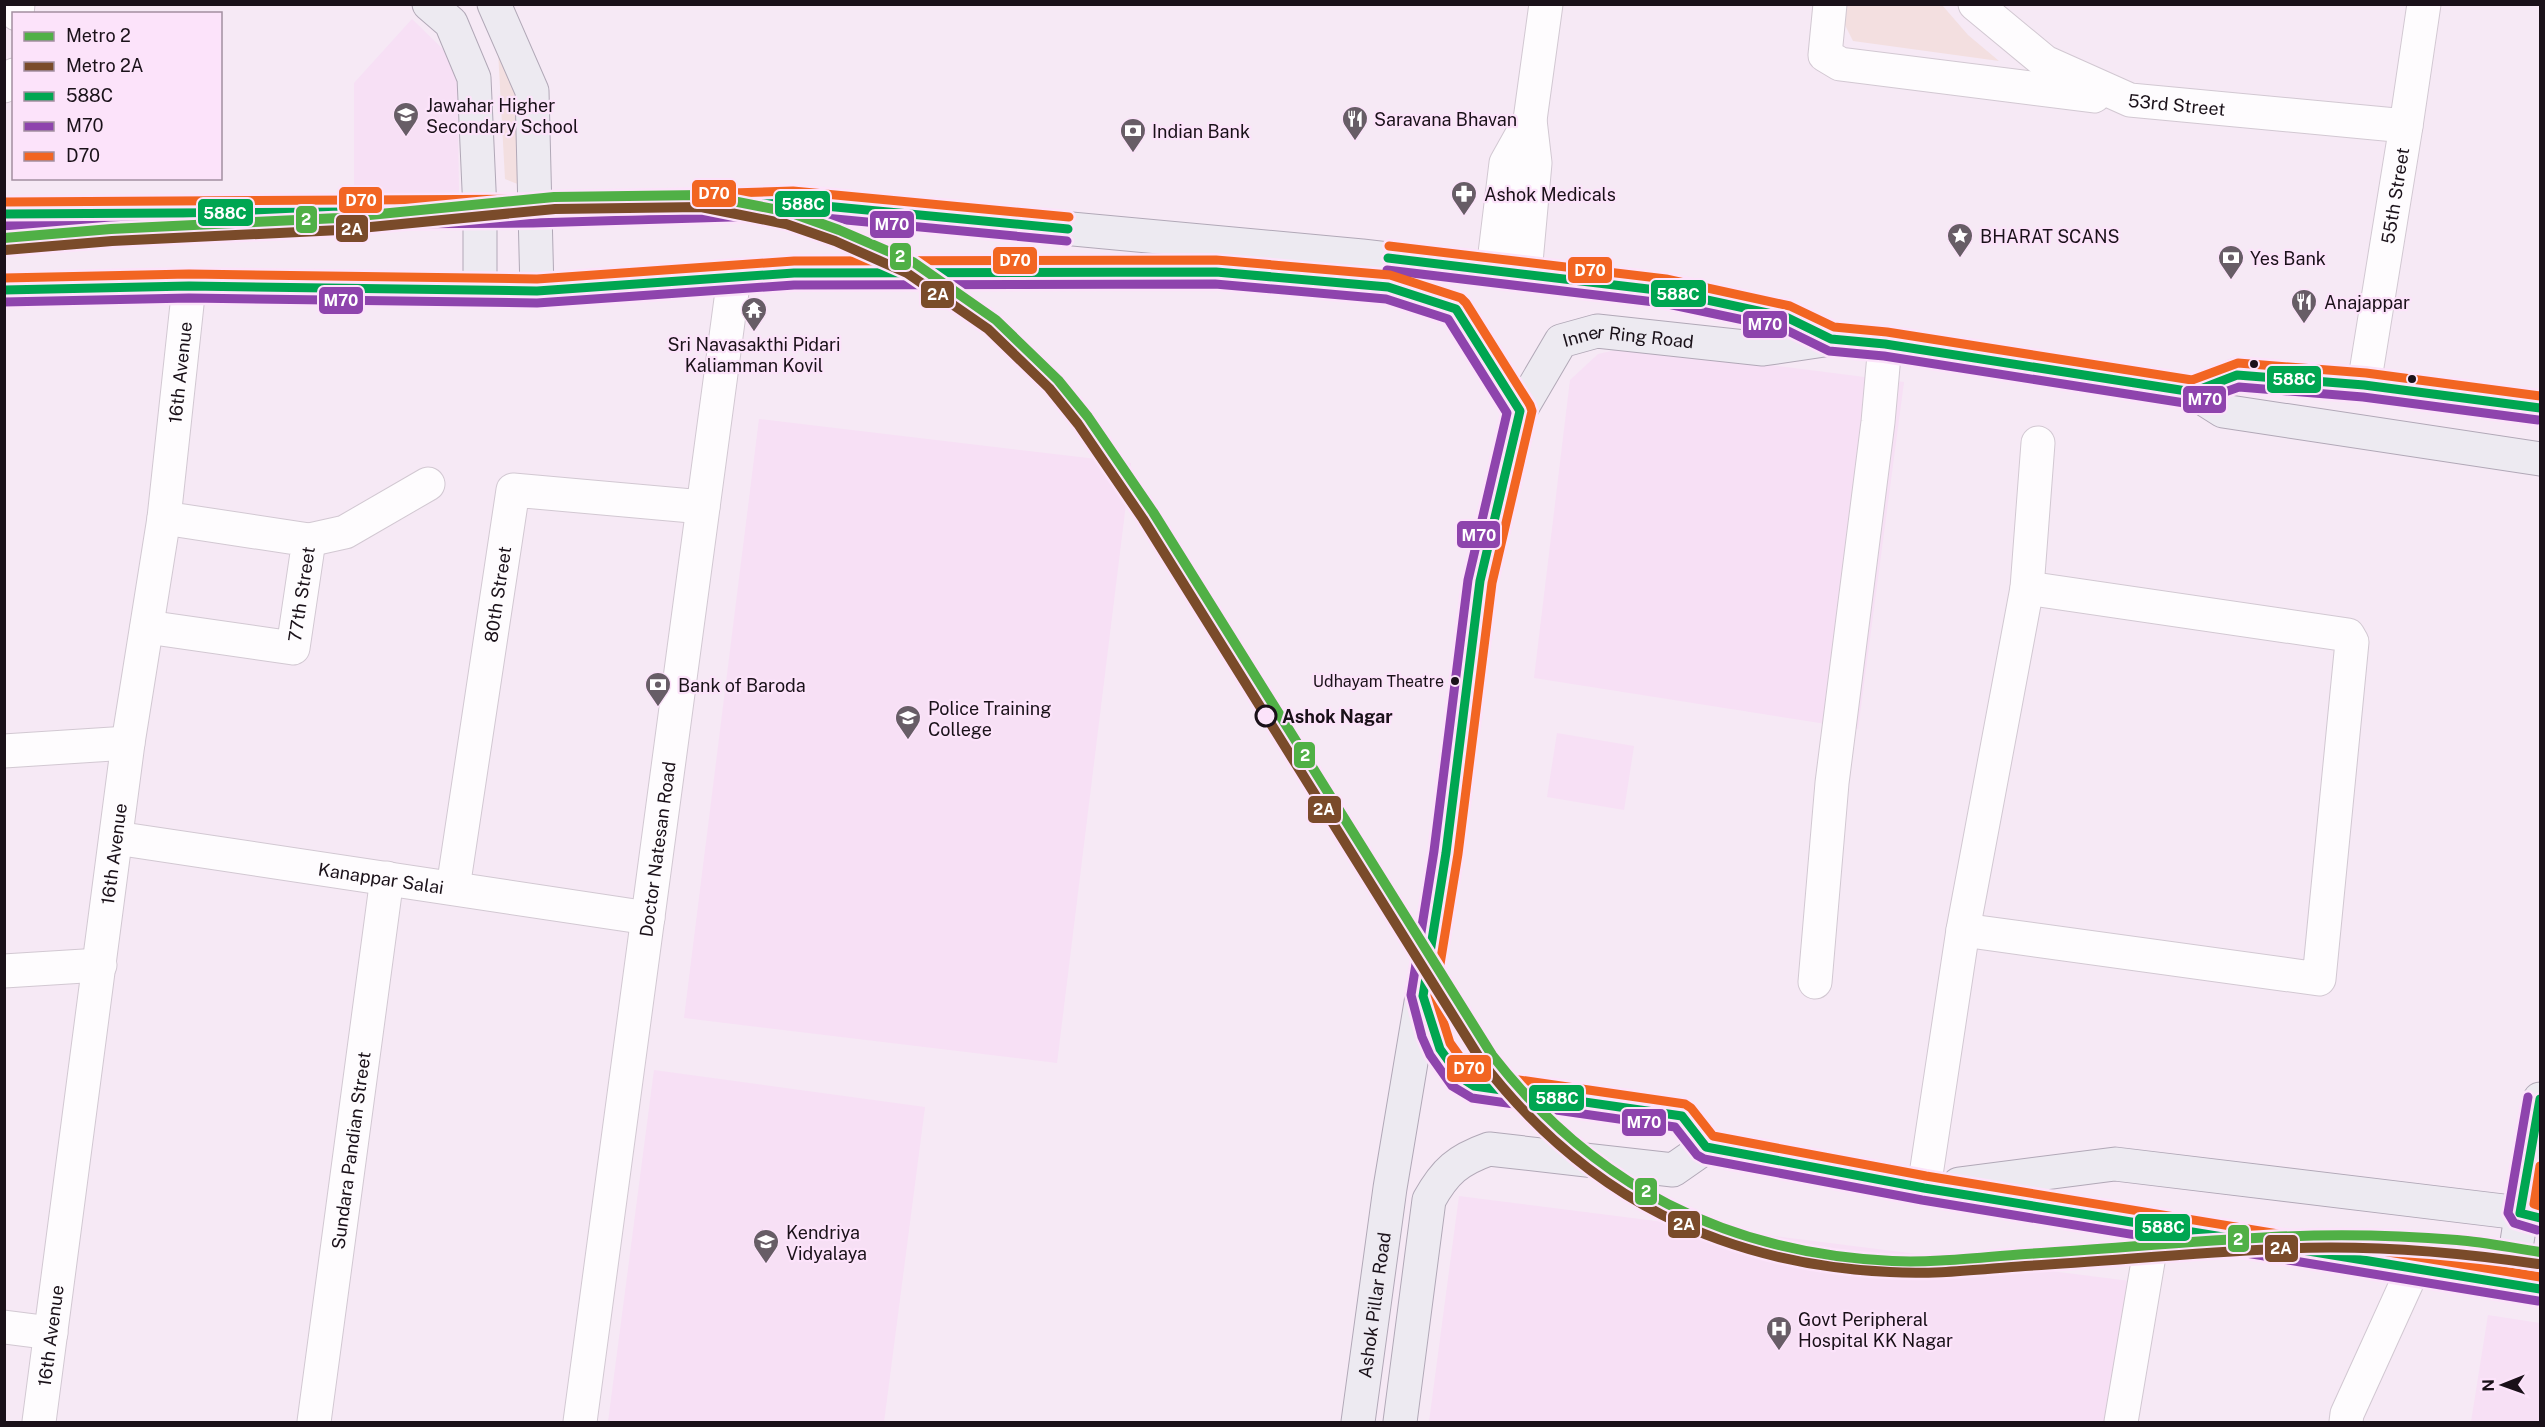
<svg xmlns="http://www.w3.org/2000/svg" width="2545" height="1427" font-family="'Public Sans',sans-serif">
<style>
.built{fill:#f7e0f5}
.green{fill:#f3dfe0}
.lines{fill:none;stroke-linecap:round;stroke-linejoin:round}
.minor-casing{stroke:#d2c8d2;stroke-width:35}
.major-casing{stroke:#b1a8b7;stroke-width:35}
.minor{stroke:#fefcfe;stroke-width:33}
.major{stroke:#edeaf1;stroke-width:33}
.rail{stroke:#c0bdbf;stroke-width:4.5}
.bus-1-casing{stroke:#fce3fa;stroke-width:14}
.bus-2-casing{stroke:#fce3fa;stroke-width:14}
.bus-3-casing{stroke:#fce3fa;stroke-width:14}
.bus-1{stroke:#00a651;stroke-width:9}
.bus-2{stroke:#8e44ad;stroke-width:9}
.bus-3{stroke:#f26522;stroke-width:9}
.metro-1-casing{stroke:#fce3fa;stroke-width:15}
.metro-2-casing{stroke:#fce3fa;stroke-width:15}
.metro-1{stroke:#50b046;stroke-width:10}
.metro-2{stroke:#7a4b2a;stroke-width:10}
.bus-dot{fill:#1a1119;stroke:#fce3fa;stroke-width:2}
.stop-dot{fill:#fce3fa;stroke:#1a1119;stroke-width:3}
.labels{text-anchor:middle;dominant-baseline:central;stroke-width:4.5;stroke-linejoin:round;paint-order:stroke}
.bus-label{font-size:16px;fill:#1a1119;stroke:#fce3fa;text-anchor:end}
.street-label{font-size:18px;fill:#1a1119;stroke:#fce3fa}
.poi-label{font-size:18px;fill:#1a1119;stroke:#fce3fa;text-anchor:start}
.stop-label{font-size:18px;font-weight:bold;fill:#1a1119;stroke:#fce3fa;text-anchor:start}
.line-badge{stroke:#fce3fa;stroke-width:2}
.badge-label{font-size:16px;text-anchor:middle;font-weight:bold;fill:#fff}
</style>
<rect width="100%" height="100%" fill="#f6e9f5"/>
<g class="built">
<polygon points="412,19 457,63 459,193 354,197 354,83"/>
<polygon points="1628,347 1904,382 1858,729 1534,678 1570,380 1598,354"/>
<polygon points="759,419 1131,463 1057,1063 684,1018"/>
<polygon points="1557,733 1634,746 1624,810 1547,797"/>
<polygon points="654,1070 925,1107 884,1422 608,1422"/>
<polygon points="1459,1196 2130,1281 2108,1422 1429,1422"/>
<polygon points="2488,1315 2540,1323 2540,1422 2471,1422"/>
</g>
<g class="green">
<polygon points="1845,5 1942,5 1968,35 1999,61 1853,41 1844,23"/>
<polygon points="497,32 527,71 520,185 505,179"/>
</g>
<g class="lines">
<defs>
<g id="minor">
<polyline points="1830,4 1825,55 1840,64 2094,96"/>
<path id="s1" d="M1975,4L2045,62L2130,100L2406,126"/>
<polyline points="17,14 18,4"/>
<polyline points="4,86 14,75"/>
<polyline points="1493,270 1506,163 1530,120"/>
<polyline points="1525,273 1535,163 1530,120 1546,4"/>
<path id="s2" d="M2364,385L2406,126L2424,4"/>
<polyline points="309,540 345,532 428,484"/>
<path id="s3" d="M147,627L293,648L309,540L164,518"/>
<polyline points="4,751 128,743"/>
<path id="s4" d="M116,838L648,918"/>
<path id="s5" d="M453,888L513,490L703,507"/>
<polyline points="1963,930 2319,979 2352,642 2348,635 2027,588"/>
<polyline points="4,971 100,965"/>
<polyline points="1815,982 1832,783 1878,422 1885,344"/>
<polyline points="1924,1188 1963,930 2027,588 2038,443"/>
<polyline points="4,1327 51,1333"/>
<path id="s6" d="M39,1422L128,743L164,518L189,286"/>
<path id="s7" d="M314,1422L387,878"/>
<path id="s8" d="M580,1422L734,277"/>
<polyline points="2121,1422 2154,1226"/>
<polyline points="2346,1422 2347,1414 2413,1269"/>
</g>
<g id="major">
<polyline points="429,4 451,23 474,78 480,211 480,290"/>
<polyline points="494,4 532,91 537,291"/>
<polyline points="4,214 533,211 793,203 1362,256 1665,291 1786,317 1831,339"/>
<polyline points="4,290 189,286 537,291 794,273 1216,272 1388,287 1456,309 1520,411"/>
<polyline points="2193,392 2223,411 2540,459"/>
<path d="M1424,1001C1433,1035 1443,1067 1474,1086L1682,1116L1706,1147L1924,1188L2540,1289"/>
<polyline points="1959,1184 2115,1164 2520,1213 2540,1218"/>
<polyline points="2510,1285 2540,1099"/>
<path id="s9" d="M1358,1422L1390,1188L1446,853L1480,581L1520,411L1561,341L1597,331L1763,349L1831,339L1885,344L2193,392L2237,375L2364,385L2540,408"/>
<path d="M1400,1422L1429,1200C1445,1171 1458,1160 1489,1149L1673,1170L1706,1147"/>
</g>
</defs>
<use href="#minor" class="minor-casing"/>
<use href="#major" class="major-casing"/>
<use href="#minor" class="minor"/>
<use href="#major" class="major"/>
<polyline class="rail" points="254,223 392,227"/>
<defs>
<g id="bus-1">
<polyline points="4,214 533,211 793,203 1068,229"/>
<polyline points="1388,258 1665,291 1786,317 1831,339 1885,344 2193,392 2237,375 2364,385 2540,408"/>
<polyline points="4,290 189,286 537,291 794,273 1216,272 1388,287 1456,309 1520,411 1480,581 1446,853 1423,996 1440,1049 1460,1077 1474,1086 1682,1116 1706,1147 1924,1188 2540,1289"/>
<polyline points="2540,1099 2520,1213 2540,1218"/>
</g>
<g id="bus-2">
<polyline points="4,226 533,223 793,215 1067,241"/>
<polyline points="1387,270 1663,303 1782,328 1829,351 1884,356 2191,404 2239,387 2363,397 2538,420"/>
<polyline points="4,302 189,298 537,303 794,285 1215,284 1386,299 1448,319 1507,413 1468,580 1434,851 1411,995 1422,1037 1430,1055 1452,1086 1472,1098 1675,1127 1697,1155 1704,1159 1922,1200 2538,1301"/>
<polyline points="2528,1097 2508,1213 2514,1223 2537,1230"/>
</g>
<g id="bus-3">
<polyline points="4,202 533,199 793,191 1069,217"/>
<polyline points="1389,246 1666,279 1790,306 1834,327 1887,332 2192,380 2238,363 2366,373 2540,396"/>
<polyline points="4,278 189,274 537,279 794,261 1216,260 1390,275 1461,298 1466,303 1530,405 1532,411 1492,583 1458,854 1435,995 1450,1043 1468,1068 1478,1074 1685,1104 1691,1108 1713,1136 1926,1176 2540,1277"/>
<polyline points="2540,1166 2534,1204 2540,1206"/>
</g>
</defs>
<use href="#bus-1" class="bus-1-casing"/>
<use href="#bus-2" class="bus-2-casing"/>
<use href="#bus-3" class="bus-3-casing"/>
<use href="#bus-1" class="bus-1"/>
<use href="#bus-2" class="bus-2"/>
<use href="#bus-3" class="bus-3"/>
<defs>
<path id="metro-1" d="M4,238L111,229L339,218L554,197L702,195L789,212L839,230L913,262L996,320L1058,380L1088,417L1153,512L1492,1055C1594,1186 1726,1253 1892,1261C1937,1263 1981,1257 2026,1254C2108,1249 2190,1241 2272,1237C2333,1234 2396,1235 2457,1240C2485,1242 2512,1248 2540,1252"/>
<path id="metro-2" d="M5,250L112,241L340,230L555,209L701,207L786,224L835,241L907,273L988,329L1049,388L1078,424L1143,519L1482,1062C1586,1197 1721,1264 1890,1272C1935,1275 1981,1269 2025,1266C2108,1261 2191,1253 2274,1249C2363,1244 2450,1251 2538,1264"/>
</defs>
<use href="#metro-1" class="metro-1-casing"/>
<use href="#metro-2" class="metro-2-casing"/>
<use href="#metro-1" class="metro-1"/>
<use href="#metro-2" class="metro-2"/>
</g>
<defs>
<symbol id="school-pin" viewBox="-11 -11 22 30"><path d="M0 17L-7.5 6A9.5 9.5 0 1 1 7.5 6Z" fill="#675d66" stroke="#fce3fa"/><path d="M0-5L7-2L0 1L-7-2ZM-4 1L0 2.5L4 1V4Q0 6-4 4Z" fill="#fff"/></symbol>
<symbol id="restaurant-pin" viewBox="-11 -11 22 30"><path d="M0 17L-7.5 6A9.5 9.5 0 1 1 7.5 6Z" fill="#675d66" stroke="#fce3fa"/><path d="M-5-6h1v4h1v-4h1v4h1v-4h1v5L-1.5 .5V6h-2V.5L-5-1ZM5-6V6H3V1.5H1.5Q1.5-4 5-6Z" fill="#fff"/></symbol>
<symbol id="bank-pin" viewBox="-11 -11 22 30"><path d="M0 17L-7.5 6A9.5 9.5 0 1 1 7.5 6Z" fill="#675d66" stroke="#fce3fa"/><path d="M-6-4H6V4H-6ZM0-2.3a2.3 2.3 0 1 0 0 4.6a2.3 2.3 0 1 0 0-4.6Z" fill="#fff"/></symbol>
<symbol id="pharmacy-pin" viewBox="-11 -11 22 30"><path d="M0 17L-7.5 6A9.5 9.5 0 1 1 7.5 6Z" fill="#675d66" stroke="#fce3fa"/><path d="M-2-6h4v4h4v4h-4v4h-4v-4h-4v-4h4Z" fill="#fff"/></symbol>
<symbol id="sight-pin" viewBox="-11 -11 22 30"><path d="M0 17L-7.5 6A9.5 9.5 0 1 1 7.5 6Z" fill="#675d66" stroke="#fce3fa"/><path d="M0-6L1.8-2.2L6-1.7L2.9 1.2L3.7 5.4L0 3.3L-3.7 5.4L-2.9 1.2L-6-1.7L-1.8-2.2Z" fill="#fff"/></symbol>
<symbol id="temple-pin" viewBox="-11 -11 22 30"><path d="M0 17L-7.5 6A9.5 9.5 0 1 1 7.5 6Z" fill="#675d66" stroke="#fce3fa"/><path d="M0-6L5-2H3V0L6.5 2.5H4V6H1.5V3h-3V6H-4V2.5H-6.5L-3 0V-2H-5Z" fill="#fff"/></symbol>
<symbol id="university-pin" viewBox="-11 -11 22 30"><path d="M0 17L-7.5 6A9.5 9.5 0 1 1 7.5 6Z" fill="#675d66" stroke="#fce3fa"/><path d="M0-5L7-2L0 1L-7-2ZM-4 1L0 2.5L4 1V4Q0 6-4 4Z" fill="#fff"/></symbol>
<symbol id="hospital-pin" viewBox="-11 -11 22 30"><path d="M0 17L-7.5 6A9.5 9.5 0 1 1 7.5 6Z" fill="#675d66" stroke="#fce3fa"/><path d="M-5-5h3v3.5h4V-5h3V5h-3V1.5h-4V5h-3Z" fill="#fff"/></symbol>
</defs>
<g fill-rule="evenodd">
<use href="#school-pin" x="391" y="100" width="30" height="40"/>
<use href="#restaurant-pin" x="1340" y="104" width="30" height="40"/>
<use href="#bank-pin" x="1118" y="116" width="30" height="40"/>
<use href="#pharmacy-pin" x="1449" y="179" width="30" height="40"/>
<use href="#sight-pin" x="1945" y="221" width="30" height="40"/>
<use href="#bank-pin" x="2216" y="243" width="30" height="40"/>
<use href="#restaurant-pin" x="2289" y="287" width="30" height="40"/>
<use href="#temple-pin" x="739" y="295" width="30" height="40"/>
<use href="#bank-pin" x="643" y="670" width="30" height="40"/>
<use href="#university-pin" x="893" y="703" width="30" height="40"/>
<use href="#school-pin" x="751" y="1227" width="30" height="40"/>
<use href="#hospital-pin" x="1764" y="1314" width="30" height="40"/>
</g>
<g class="bus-dot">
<circle cx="2254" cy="364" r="5"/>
<circle cx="2412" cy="379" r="5"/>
<circle cx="1455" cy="681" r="5"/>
</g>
<circle class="stop-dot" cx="1266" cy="716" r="10"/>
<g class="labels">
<g class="bus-label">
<text x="1444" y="681">Udhayam Theatre</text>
</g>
<g class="street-label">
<text stroke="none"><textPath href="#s1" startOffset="231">53rd Street</textPath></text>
<text stroke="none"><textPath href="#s2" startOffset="192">55th Street</textPath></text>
<text stroke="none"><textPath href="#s9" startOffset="1174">Inner Ring Road</textPath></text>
<text stroke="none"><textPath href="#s6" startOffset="1059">16th Avenue</textPath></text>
<text stroke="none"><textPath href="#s3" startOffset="202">77th Street</textPath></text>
<text stroke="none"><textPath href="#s5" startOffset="297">80th Street</textPath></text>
<text stroke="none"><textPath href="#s8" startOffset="578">Doctor Natesan Road</textPath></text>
<text stroke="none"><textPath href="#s6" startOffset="573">16th Avenue</textPath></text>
<text stroke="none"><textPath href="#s4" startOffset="268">Kanappar Salai</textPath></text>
<text stroke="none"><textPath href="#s7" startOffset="274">Sundara Pandian Street</textPath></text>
<text stroke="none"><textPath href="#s9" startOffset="118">Ashok Pillar Road</textPath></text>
<text stroke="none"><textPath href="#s6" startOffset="87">16th Avenue</textPath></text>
</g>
<g class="poi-label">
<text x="426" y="105">Jawahar Higher<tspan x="426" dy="21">Secondary School</tspan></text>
<text x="1374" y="119">Saravana Bhavan</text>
<text x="1152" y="131">Indian Bank</text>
<text x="1484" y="194">Ashok Medicals</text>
<text x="1980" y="236">BHARAT SCANS</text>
<text x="2250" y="258">Yes Bank</text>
<text x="2324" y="302">Anajappar</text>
<text x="754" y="344" text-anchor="middle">Sri Navasakthi Pidari<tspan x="754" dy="21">Kaliamman Kovil</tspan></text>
<text x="678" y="685">Bank of Baroda</text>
<text x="928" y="708">Police Training<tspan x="928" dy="21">College</tspan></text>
<text x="786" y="1232">Kendriya<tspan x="786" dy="21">Vidyalaya</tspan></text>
<text x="1798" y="1319">Govt Peripheral<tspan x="1798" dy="21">Hospital KK Nagar</tspan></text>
</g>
<g class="stop-label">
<text x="1282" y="716">Ashok Nagar</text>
</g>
</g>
<g class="line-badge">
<rect x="691" y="179" width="46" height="29" rx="6" fill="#f26522"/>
<rect x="338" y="186" width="45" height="28" rx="6" fill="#f26522"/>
<rect x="774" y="190" width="57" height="28" rx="6" fill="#00a651"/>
<rect x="197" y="198" width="57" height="29" rx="6" fill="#00a651"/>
<rect x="295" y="205" width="23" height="29" rx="6" fill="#50b046"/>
<rect x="869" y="210" width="46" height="29" rx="6" fill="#8e44ad"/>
<rect x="335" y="214" width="34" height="29" rx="6" fill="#7a4b2a"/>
<rect x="889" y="242" width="23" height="29" rx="6" fill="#50b046"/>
<rect x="992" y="246" width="46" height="29" rx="6" fill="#f26522"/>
<rect x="1567" y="256" width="46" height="28" rx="6" fill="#f26522"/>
<rect x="1650" y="279" width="57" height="29" rx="6" fill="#00a651"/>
<rect x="920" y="280" width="35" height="29" rx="6" fill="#7a4b2a"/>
<rect x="318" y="286" width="46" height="29" rx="6" fill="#8e44ad"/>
<rect x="1742" y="310" width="46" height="29" rx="6" fill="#8e44ad"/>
<rect x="2266" y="365" width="56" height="29" rx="6" fill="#00a651"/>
<rect x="2182" y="385" width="45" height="29" rx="6" fill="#8e44ad"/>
<rect x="1456" y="520" width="45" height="29" rx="6" fill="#8e44ad"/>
<rect x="1293" y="741" width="23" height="28" rx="6" fill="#50b046"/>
<rect x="1307" y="795" width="35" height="29" rx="6" fill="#7a4b2a"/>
<rect x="1446" y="1054" width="46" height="29" rx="6" fill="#f26522"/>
<rect x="1528" y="1084" width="57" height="28" rx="6" fill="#00a651"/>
<rect x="1621" y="1108" width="46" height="29" rx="6" fill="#8e44ad"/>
<rect x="1634" y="1177" width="24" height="29" rx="6" fill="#50b046"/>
<rect x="1667" y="1210" width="34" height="29" rx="6" fill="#7a4b2a"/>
<rect x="2134" y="1213" width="57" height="29" rx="6" fill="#00a651"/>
<rect x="2227" y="1224" width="23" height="29" rx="6" fill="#50b046"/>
<rect x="2264" y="1234" width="35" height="29" rx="6" fill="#7a4b2a"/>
</g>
<g class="badge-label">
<text x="714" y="199">D70</text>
<text x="361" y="206">D70</text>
<text x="803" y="210">588C</text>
<text x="225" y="219">588C</text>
<text x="306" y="225">2</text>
<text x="892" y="230">M70</text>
<text x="352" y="235">2A</text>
<text x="900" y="262">2</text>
<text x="1015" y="266">D70</text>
<text x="1590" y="276">D70</text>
<text x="1678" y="300">588C</text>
<text x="938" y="300">2A</text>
<text x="341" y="306">M70</text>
<text x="1765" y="330">M70</text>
<text x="2294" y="385">588C</text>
<text x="2205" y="405">M70</text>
<text x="1479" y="541">M70</text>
<text x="1305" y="761">2</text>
<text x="1324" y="815">2A</text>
<text x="1469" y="1074">D70</text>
<text x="1557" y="1104">588C</text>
<text x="1644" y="1128">M70</text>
<text x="1646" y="1197">2</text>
<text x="1684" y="1230">2A</text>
<text x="2163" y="1233">588C</text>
<text x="2238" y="1245">2</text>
<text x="2281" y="1254">2A</text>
</g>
<rect width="2545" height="1427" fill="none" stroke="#1a1119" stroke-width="12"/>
<rect x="12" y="12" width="210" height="168" fill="#fce3fa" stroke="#a28fa0" stroke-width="1.5"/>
<rect x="24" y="32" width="30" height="9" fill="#50b046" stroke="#a28fa0" stroke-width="1.5"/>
<text x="66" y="42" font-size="18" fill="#1a1119">Metro 2</text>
<rect x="24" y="62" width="30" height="9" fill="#7a4b2a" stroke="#a28fa0" stroke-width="1.5"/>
<text x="66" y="72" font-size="18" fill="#1a1119">Metro 2A</text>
<rect x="24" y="92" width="30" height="9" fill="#00a651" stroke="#a28fa0" stroke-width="1.5"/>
<text x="66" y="102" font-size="18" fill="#1a1119">588C</text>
<rect x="24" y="122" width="30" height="9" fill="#8e44ad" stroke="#a28fa0" stroke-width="1.5"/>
<text x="66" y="132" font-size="18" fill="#1a1119">M70</text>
<rect x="24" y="152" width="30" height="9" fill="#f26522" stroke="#a28fa0" stroke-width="1.5"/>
<text x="66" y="162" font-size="18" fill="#1a1119">D70</text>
<g transform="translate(2503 1385) rotate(269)" stroke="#fce3fa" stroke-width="4.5" paint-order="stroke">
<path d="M0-4.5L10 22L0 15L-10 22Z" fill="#1a1119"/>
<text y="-9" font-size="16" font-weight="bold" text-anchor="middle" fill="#1a1119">N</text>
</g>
</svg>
